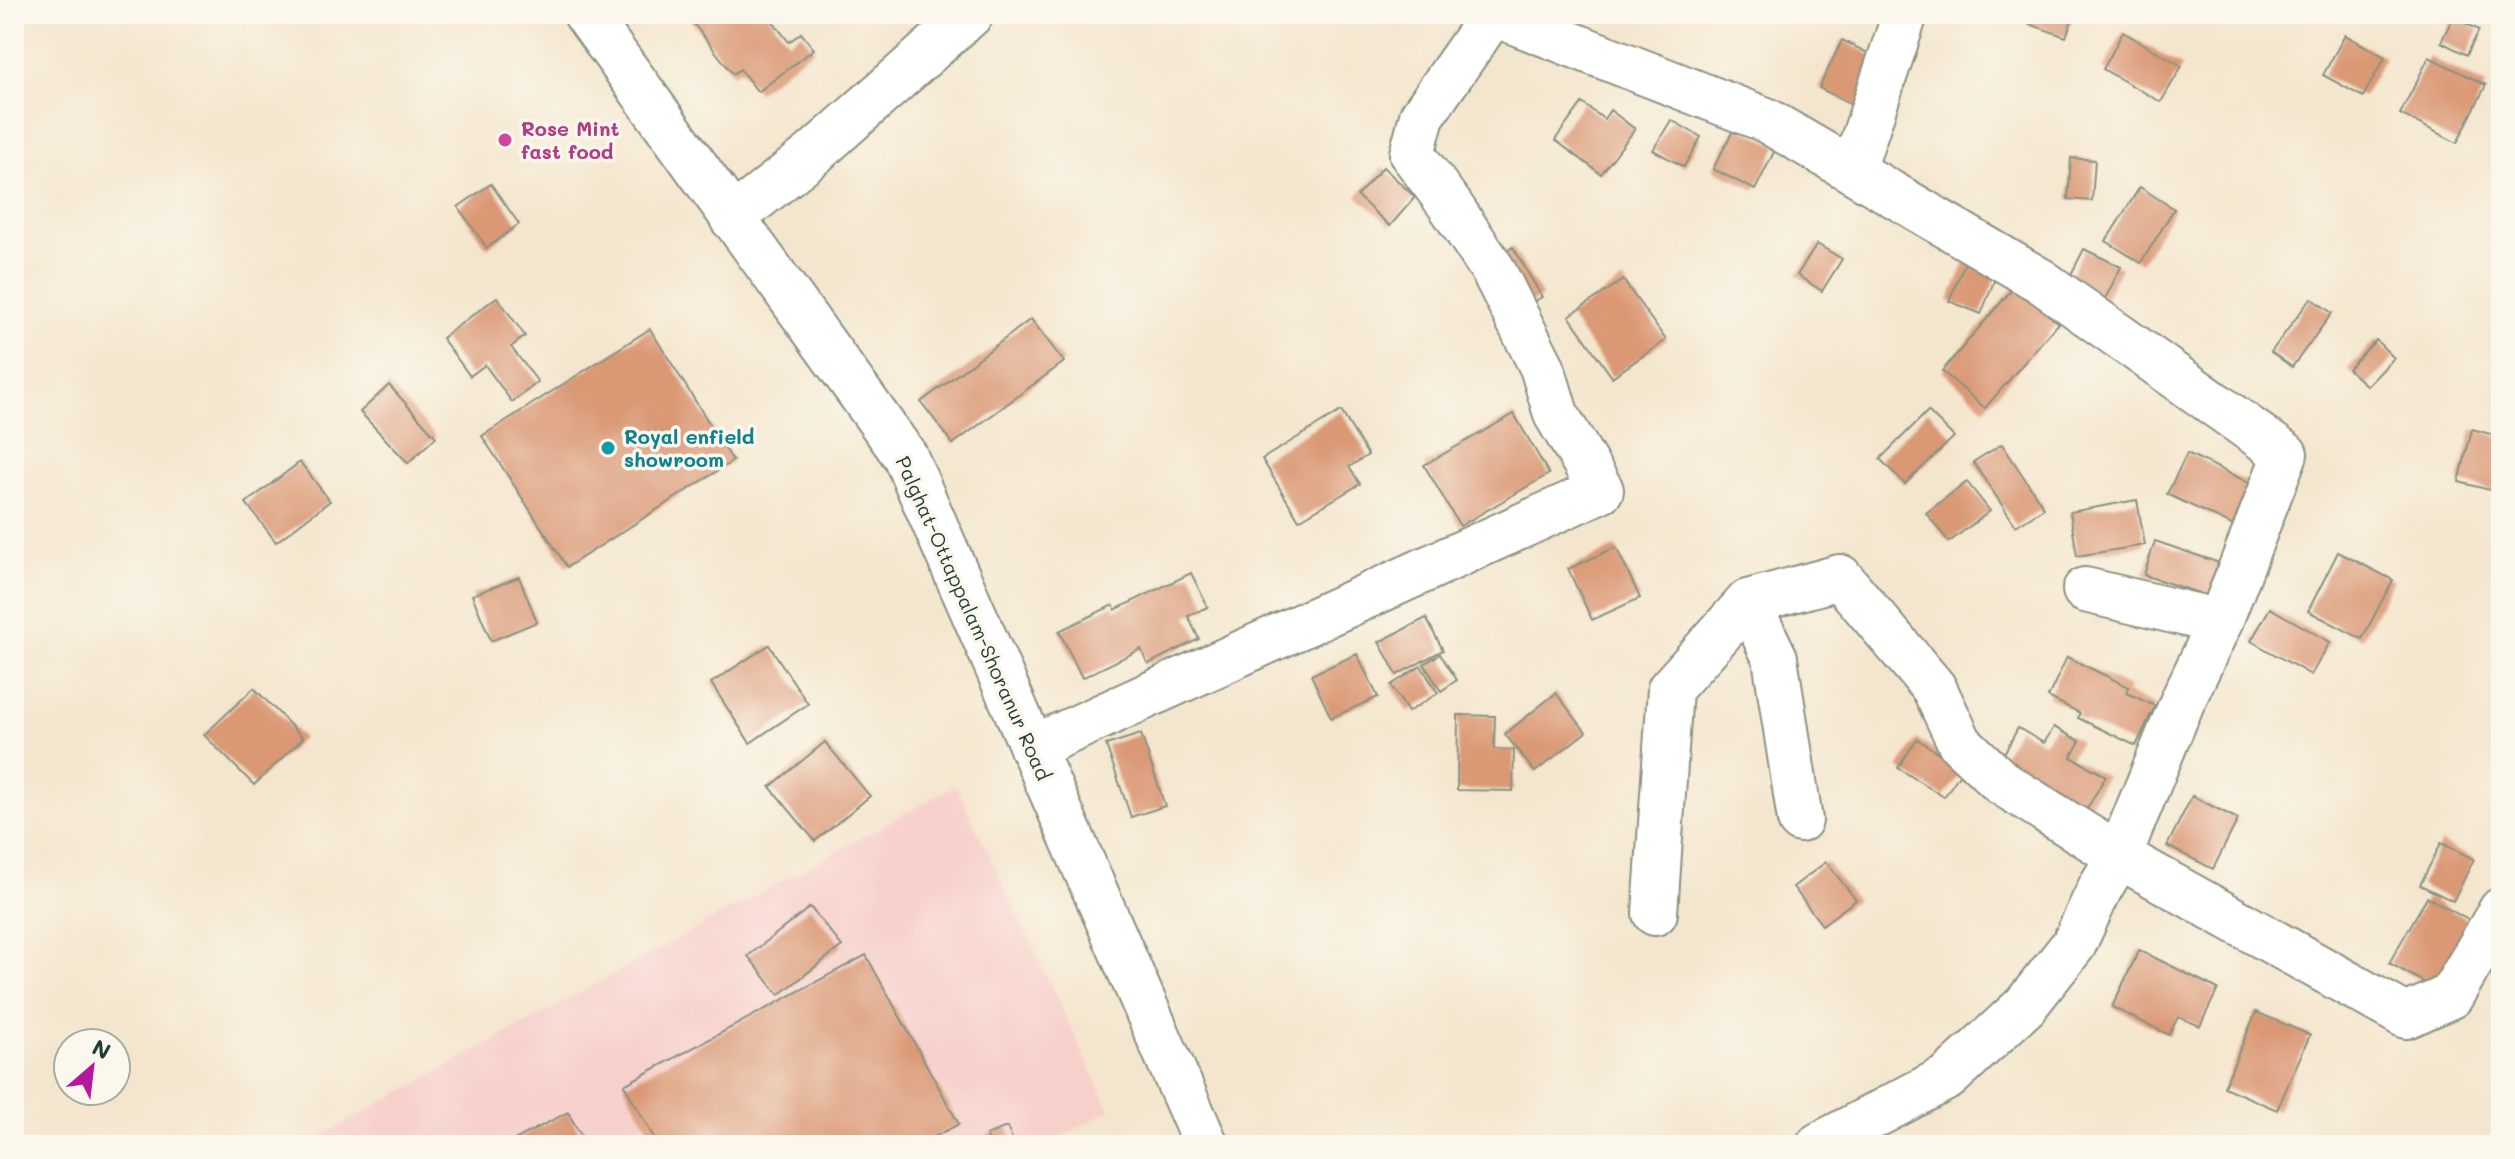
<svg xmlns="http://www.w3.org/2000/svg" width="2515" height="1159" font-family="Mali,sans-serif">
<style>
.built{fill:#f7d0cc}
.building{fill:#da9875}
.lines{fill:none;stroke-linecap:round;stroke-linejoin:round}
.minor-casing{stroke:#8a9281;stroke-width:48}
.major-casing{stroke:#8a9281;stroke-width:48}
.minor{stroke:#fff;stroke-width:44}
.major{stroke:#fff;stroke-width:44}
.hotel-dot{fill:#d1479c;stroke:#fbf7ec;stroke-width:3}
.culture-dot{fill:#0f9aa8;stroke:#fbf7ec;stroke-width:3}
.labels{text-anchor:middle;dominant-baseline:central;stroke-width:7;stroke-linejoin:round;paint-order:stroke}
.hotel-label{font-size:20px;font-weight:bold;fill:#b23c85;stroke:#fbf7ec;text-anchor:start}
.culture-label{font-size:20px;font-weight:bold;fill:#0d838f;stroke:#fbf7ec;text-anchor:start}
.street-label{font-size:20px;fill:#1f3d34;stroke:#fbf7ec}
</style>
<rect width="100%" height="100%" fill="#fbf7ec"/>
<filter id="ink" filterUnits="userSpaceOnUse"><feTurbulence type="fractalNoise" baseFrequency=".0125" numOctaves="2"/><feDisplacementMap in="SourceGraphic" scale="16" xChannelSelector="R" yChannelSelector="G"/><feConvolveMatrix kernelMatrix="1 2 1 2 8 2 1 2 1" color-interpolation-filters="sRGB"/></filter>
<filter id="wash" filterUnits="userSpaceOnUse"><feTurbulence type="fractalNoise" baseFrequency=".006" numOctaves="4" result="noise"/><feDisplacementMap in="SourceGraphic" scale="32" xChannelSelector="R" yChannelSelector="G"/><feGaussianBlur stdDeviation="1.8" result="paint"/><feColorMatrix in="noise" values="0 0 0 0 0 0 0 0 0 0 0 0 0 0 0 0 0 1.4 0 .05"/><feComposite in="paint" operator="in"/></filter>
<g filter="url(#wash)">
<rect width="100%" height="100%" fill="#f4e6ce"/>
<polygon class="built" points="956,785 1110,1110 1048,1145 305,1145"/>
<g id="blocks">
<g class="building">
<polygon points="686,14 767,14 789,42 801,33 814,49 758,92 740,69 733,74"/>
<polygon points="2024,14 2074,14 2066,37 2021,21"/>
<polygon points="2453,17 2479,30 2467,55 2441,42"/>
<polygon points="2123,32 2182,66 2161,102 2103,69"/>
<polygon points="2345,35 2385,57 2363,97 2323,75"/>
<polygon points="1842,40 1893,66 1870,113 1819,88"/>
<polygon points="2429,57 2486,85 2457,143 2400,114"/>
<polygon points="1582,103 1604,119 1610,110 1635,129 1601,174 1555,140"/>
<polygon points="1671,120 1701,137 1684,167 1653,150"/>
<polygon points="1736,125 1777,146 1755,190 1713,169"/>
<polygon points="2071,158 2095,160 2092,201 2068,199"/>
<polygon points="1383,167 1415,197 1390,226 1357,196"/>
<polygon points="491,184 519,224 487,248 458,207"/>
<polygon points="2140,187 2174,209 2141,263 2106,241"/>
<polygon points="1817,244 1842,259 1822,291 1797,275"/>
<polygon points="1513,247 1542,297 1518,311 1489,261"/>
<polygon points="2084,249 2121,267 2100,309 2063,290"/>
<polygon points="1967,258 1998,271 1981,314 1949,301"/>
<polygon points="1623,280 1666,340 1612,377 1569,316"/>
<polygon points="2015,286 2058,323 1985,408 1942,371"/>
<polygon points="497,297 525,336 511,347 538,382 512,402 485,365 470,376 442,338"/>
<polygon points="2311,298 2332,313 2292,367 2271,352"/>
<polygon points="1031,319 1064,362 953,444 921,402"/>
<polygon points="650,329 733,461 567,567 482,436"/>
<polygon points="2376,340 2394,358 2367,386 2348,369"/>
<polygon points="389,385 436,437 408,463 360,412"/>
<polygon points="1341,411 1368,455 1349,467 1360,484 1299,520 1262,459"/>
<polygon points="1928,411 1954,437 1905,484 1880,459"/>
<polygon points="1514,414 1549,474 1460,526 1424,465"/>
<polygon points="2472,429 2501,437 2501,493 2459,482"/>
<polygon points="2002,444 2044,508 2016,526 1973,462"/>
<polygon points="2187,453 2258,487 2238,528 2167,494"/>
<polygon points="300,462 330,501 276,542 246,503"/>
<polygon points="1967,482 1990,511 1949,542 1926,513"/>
<polygon points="2137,500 2145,545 2077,556 2070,512"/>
<polygon points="2155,541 2234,568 2223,601 2144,575"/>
<polygon points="1616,547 1640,598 1592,620 1568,569"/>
<polygon points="2338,552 2393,580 2362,639 2308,611"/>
<polygon points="1191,573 1208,607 1188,616 1199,639 1148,664 1141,649 1082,678 1059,631 1113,605 1115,610"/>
<polygon points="519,577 537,622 491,641 472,595"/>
<polygon points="2270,608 2330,642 2311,675 2251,641"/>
<polygon points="1426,618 1443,650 1397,675 1379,642"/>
<polygon points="769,645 808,704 750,743 711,683"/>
<polygon points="1357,654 1378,697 1331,718 1311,675"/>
<polygon points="1440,654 1457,680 1441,691 1424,664"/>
<polygon points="2067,657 2129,687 2127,693 2155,706 2136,746 2078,718 2080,713 2048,697"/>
<polygon points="1421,666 1438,693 1408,712 1391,685"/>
<polygon points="254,688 303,738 254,785 204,735"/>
<polygon points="1556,693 1586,732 1535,772 1505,734"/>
<polygon points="1458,715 1495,716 1494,749 1514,750 1513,791 1457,790"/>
<polygon points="2054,727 2080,741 2071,757 2106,776 2087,809 2001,759 2018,728 2044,743"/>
<polygon points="1141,734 1165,806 1131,817 1106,745"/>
<polygon points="1917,739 1963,769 1944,797 1898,768"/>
<polygon points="825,742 870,796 815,841 770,787"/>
<polygon points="2192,796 2238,819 2213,869 2167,846"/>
<polygon points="2441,843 2474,859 2453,901 2420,885"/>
<polygon points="1826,862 1856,900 1822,925 1793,887"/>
<polygon points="2427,897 2484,929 2447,995 2389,963"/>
<polygon points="810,907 842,946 779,995 748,956"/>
<polygon points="2139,950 2218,989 2200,1026 2178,1017 2169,1035 2112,1007"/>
<polygon points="866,955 959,1124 919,1145 658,1145 624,1085"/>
<polygon points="2256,1012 2310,1035 2277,1110 2224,1087"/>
<polygon points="568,1112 586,1145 505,1145"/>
<polygon points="1007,1127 1015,1145 990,1145 986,1135"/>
</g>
</g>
</g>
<g filter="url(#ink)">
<use href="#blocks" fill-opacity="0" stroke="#8a9281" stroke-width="2"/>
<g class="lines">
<defs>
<g id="minor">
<polyline points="1494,14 1766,120 2041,281 2285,454 2220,622 2183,700 2119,856 2406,1016 2451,996 2501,910"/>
<polyline points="1853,170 1905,14"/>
<polyline points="732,218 813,154 971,14"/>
<polyline points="2085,590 2220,622"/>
<polyline points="1748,602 1840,577 1934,688 1960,743 2002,783 2119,856 2100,888 2074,944 2025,1006 1948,1077 1819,1145"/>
<polyline points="1032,748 1601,490 1556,414 1542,367 1493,270 1450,205 1412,154 1422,116 1493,14"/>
<polyline points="1655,913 1670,689 1748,602 1775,658 1800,820"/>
</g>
<polyline id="major" points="586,14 905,456 1206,1145"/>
</defs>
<use href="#minor" class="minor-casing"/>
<use href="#major" class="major-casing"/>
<use href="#minor" class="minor"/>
<use href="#major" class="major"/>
</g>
</g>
<circle class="hotel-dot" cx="505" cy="140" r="8"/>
<circle class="culture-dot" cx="608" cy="448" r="8"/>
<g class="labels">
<g class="hotel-label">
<text x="521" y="128">Rose Mint<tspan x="521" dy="23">fast food</tspan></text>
</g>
<g class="culture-label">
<text x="624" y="436">Royal enfield<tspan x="624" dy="23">showroom</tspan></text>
</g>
<g class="street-label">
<text transform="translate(974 618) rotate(66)">Palghat-Ottappalam-Shoranur Road</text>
</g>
</g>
<rect width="2515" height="1159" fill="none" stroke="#fbf7ec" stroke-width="48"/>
<g transform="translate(92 1067) rotate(28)"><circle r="38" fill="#fbf7ec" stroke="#a3ada2" stroke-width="2"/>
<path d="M0-6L14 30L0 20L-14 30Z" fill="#b5179e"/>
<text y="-12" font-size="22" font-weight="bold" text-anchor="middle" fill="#1f3d34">N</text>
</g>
</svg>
